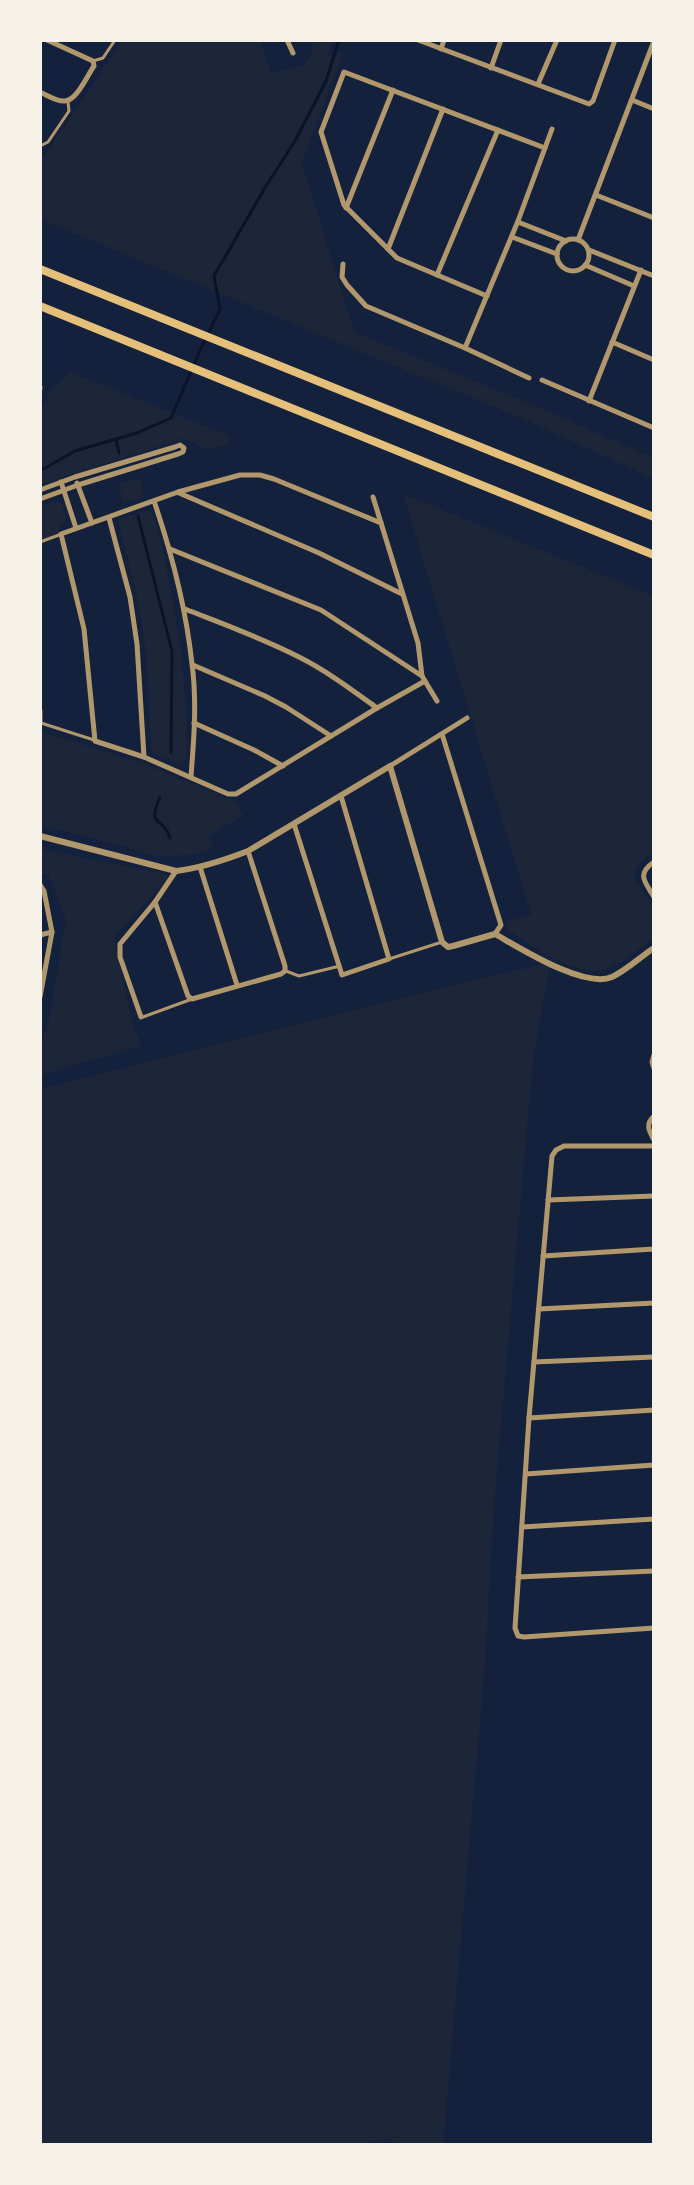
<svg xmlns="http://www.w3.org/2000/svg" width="694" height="2185" font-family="Lato,sans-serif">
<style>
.green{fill:#1d2539}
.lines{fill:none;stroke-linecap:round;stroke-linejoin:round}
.stream{stroke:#0b132b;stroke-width:3}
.pedestrian{stroke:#b1986c;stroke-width:3}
.minor{stroke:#b1986c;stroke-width:5}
.tertiary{stroke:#b1986c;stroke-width:6}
.motorway{stroke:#e5c07b;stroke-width:8}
</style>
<rect width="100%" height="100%" fill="#14213d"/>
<g class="green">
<polygon points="123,40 260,40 271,74 305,64 312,53 313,45 309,40 332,40 328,57 343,53 302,163 354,332 526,402 654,458 654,479 521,418 40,219 40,162"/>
<polygon points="68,371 232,437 227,445 208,450 184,438 40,485 40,411 53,387 65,378"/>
<polygon points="140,478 144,497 124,503 118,484"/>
<path d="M403,494L654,596V852C613,879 649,886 654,912C656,920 654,930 654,938C641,948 626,961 611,967C578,982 535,947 507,930L506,922L531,914Z"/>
<polygon points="54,501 62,503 66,519 60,526 58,533 40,540 40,507"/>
<path d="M149,510C158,521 161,542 164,557C179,623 188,690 187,758L181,764L155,754L151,750L146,651L137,596L119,525L118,521L122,518Z"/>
<polygon points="40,731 144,764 235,801 243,816 207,836 213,847 207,851 191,855 157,856 77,834 40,827"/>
<polygon points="40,849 171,875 114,937 133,1025 142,1046 40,1075 40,1045 49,1021 66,919 48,874 40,875"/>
<polygon points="550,963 533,1059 494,1504 485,1663 443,2145 396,2145 389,2138 364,2145 40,2145 40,1089 469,981"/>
</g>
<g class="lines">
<g class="stream">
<polyline points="116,439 119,453"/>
<polyline points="40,471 75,451 137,433 171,418 199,353 220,309 214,276 266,186 295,141 326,81 339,40"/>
<polyline points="138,516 172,651 171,752"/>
<path d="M160,797C146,829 164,815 170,838"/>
</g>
<g class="pedestrian">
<polyline points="93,61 103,58 115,40"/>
<polyline points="40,146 48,142 69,111 68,102"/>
<polyline points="40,542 59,535"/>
<polyline points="41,723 94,740"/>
<polyline points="389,959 442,942"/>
<polyline points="286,971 299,976 340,966"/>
<polyline points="143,1017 192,999"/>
</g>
<g class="minor">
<polyline points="287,40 293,53"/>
<polyline points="418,40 589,104 593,101 615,40"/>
<polyline points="441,49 444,40"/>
<polyline points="491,68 501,40"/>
<polyline points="538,84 557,40"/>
<path d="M40,92C47,95 57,102 65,101C77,100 87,76 94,66L93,61L47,40"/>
<polyline points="632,100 654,109"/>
<polyline points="596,195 654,218"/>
<polyline points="346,208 393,90"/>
<polyline points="518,222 566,241"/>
<polyline points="512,237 557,254"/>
<circle cx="573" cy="255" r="16"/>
<polyline points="578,240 654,41"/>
<polyline points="388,249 443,109"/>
<polyline points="589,250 654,276"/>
<polyline points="343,264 342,277 347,285 366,306 465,348 529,378"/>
<polyline points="585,265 634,286"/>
<polyline points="437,275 498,130"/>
<polyline points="487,296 397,258 344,205 321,132 344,72 545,148"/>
<polyline points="612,342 654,360"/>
<polyline points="465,348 518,221 552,129"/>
<polyline points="542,380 654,428"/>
<polyline points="40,388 40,387"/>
<polyline points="589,401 641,270"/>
<polyline points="61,482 76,528"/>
<polyline points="77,483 92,523"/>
<polyline points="40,490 75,477 175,447 180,445 184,448 183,452 178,454 78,485 40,499"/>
<polyline points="179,493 319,553 402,594"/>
<polyline points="373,497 418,643 422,676 437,701"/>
<path d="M154,501C172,554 186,608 192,664C197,701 194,739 191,776"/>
<polyline points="109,518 130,597 137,644 144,757"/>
<polyline points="381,523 274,479 260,475 240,475 178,492 61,534 84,629 95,741 144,757 228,794 236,794 377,708 425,681"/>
<polyline points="170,549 321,610 422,676"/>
<path d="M185,609C223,624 262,638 299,657C327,671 352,690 377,708"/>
<polyline points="193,665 265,696 286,707 331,736"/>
<polyline points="40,711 40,723"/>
<polyline points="194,723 254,750 283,766"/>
<polyline points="442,734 501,925 495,934"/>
<polyline points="390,766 467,718"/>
<polyline points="294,824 342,975 389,959 341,796"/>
<path d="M654,862C636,874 645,882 654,897"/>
<polyline points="200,867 237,985"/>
<polyline points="40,885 44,891 52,932 40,997"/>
<polyline points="155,902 188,996 192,999 281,974 285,971 285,966 248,851"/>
<polyline points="40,935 52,932"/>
<polyline points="141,1017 120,957 120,944 155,902 176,871"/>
<polyline points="654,1055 652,1062 654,1068"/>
<path d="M654,1116C645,1124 649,1131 654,1140"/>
<polyline points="654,1146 564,1146 556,1150 552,1156 529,1418 515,1628 518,1636 524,1637 654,1628"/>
<polyline points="548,1200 654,1196"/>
<polyline points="543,1256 654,1249"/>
<polyline points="539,1309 654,1303"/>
<polyline points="534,1362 654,1357"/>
<polyline points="529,1418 654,1410"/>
<polyline points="526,1474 654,1465"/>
<polyline points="522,1527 654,1519"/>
<polyline points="518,1577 654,1571"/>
</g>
<path class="tertiary" d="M40,836L176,871C201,868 225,860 248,851L390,766L442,942L448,947L453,946L495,934C520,948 584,989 612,977C627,970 640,957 654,948"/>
<g class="motorway">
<polyline points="40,269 654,517"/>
<polyline points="40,306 654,555"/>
</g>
</g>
<rect width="694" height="2185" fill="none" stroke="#f6f1e7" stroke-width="84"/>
</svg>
